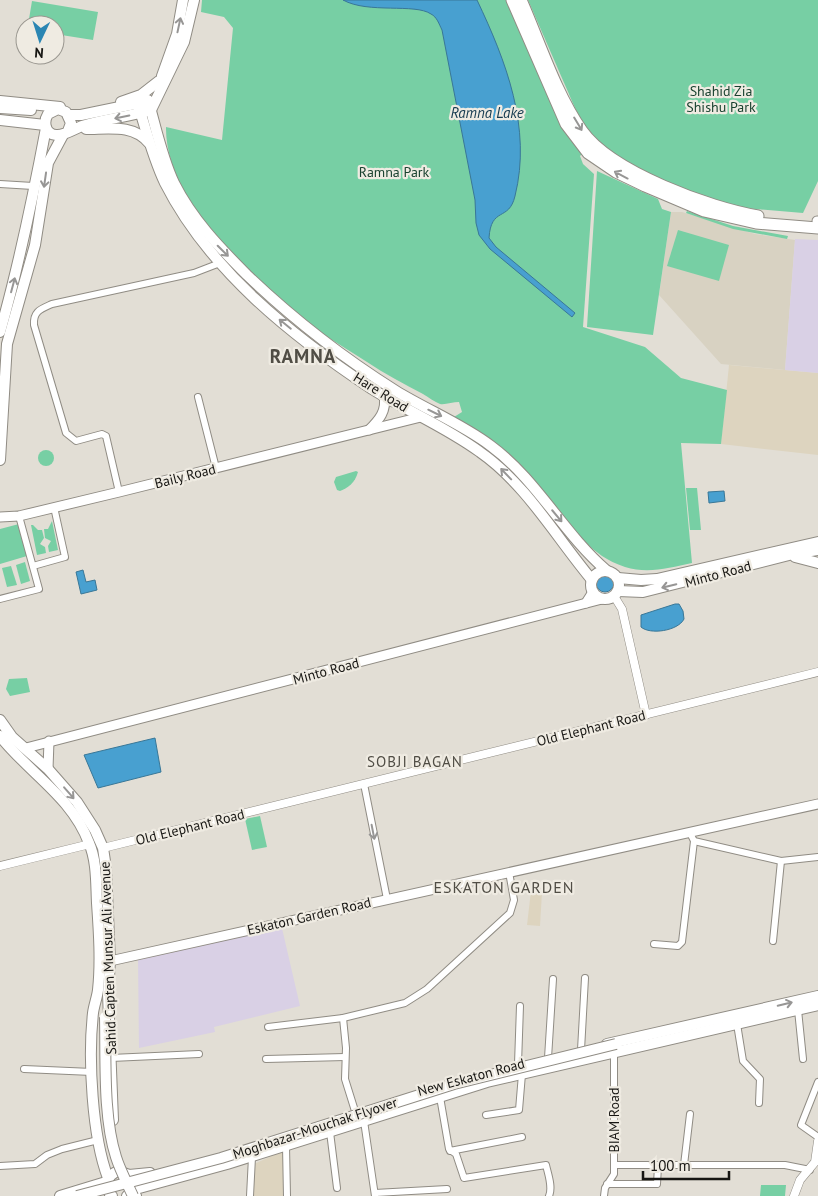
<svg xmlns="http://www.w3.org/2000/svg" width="818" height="1196" font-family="'PT Sans',sans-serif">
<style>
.built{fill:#d8d2c2}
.education{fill:#ddd4bf}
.medical{fill:#d9d0e5}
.green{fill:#77cfa4}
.water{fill:#48a0d0;stroke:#397797}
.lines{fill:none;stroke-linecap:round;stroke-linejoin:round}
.minor-casing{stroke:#908c84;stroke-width:8}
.tertiary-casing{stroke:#908c84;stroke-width:9}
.secondary-casing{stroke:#908c84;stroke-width:11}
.primary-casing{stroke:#908c84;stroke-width:12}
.trunk-casing{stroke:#908c84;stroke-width:13}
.minor{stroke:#fff;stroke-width:6}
.tertiary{stroke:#fff;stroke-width:8}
.secondary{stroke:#fff;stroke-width:9}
.primary{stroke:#fff;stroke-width:10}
.trunk{stroke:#fff;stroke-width:11}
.primary-bridge-casing{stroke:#908c84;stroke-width:12;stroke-linecap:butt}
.primary-bridge{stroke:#fff;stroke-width:10}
.oneway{stroke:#979695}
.labels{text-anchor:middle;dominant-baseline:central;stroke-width:4.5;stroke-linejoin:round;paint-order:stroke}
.park-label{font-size:14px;fill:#19412f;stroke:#efebe2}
.street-label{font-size:14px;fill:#171613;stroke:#efebe2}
.water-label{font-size:15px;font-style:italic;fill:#153b50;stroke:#efebe2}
.neighbourhood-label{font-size:15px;letter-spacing:1px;fill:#504d45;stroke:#efebe2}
.quarter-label{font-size:16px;letter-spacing:1px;fill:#504d45;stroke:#efebe2}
.district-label{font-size:19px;font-weight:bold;letter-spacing:1px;fill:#504d45;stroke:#efebe2}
</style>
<rect width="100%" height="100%" fill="#e2ded5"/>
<polygon class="built" points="671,212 682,212 755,234 795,240 785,370 721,364 659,295"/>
<g class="education">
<polygon points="729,365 818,373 818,455 721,444"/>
<polygon points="536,889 542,892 540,926 527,925 531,891"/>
<polygon points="283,1151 284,1196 252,1196 254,1164"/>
</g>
<g class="medical">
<polygon points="795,239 818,240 818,373 785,370"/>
<polygon points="281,924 300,1006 214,1027 215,1032 139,1048 138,959"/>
</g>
<g class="green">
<path d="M202,0H508L561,124L582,154L580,156L583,164L594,174L583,327L645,347L681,378L727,390L721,444L681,443L692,563C669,568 648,574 625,567C587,554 577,529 550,504C519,474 486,446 454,417L462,412L459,402C453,402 445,405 440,404C435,402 428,397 423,394C404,384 385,374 367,362C339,344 308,326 282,304C235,263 165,193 166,127L222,140L233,28L224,17L201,12Z"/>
<polygon points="528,0 818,0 818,181 803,213 744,208 687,191 635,168 602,146 588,132 575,108"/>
<polygon points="32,1 98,12 93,40 55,34 55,25 28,25"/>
<polygon points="597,171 658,199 662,209 671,212 653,335 587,327"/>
<polygon points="687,211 733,226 788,236 787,239 733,229 686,213"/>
<polygon points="678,230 729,245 719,281 667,266"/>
<circle cx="46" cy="458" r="8"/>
<path d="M356,471L358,472C355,483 348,488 340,491L337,490L334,482L336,477Z"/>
<polygon points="686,488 697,488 701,530 690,530"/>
<polygon points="52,521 58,550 49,552 48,546 51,541 45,538 44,529 48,529"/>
<polygon points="19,524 27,556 0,564 0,529"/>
<polygon points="33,525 38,530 42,530 44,538 40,544 45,547 46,553 37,555 31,525"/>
<polygon points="25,562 30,581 21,584 16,565"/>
<polygon points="11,566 17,585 7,587 2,568"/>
<polygon points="27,678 30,692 10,696 6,689 9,679"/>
<polygon points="260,816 267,847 252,850 245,819"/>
<polygon points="761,1185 786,1185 785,1196 760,1196"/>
</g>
<g class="water">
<path d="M343,0H477C506,61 532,128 515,196C509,222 491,206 489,238L496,247L575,313L572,317L490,249L479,235L476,223L475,200L442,30C439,24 437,17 431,14C415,3 368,14 343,0Z"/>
<polygon points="724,491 725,501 709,503 708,492"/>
<polygon points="83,570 86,582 95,580 97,590 81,594 76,572"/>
<circle cx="605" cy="583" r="9"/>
<path d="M675,604H679L683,611L684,619C678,631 650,635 641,627V615Z"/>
<polygon points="155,738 161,772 98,788 84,755"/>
</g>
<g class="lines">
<defs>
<g id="minor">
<polyline points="0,184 33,186"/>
<polyline points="198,397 216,468"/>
<path d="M119,492L106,436L102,434L76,441L66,433L34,325C33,311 41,309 52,304L194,273L220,263"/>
<polyline points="33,566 65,557 54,507"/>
<polyline points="0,599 39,589 19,516"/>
<polyline points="364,784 387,899"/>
<polyline points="694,841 781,861 818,857"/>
<polyline points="773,941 781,861"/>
<polyline points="654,944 678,946 682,942 694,841 690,833"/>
<polyline points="798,1010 803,1059"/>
<polyline points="343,1018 346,1048 345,1079 355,1111"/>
<polyline points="737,1024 743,1061 760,1079 759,1103"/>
<polyline points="268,1027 343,1018 405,1003 427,989 510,913 514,900 509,872"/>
<polyline points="581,1050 585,978"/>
<polyline points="111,1058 199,1054"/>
<polyline points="548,1058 553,979"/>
<polyline points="266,1059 345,1057"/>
<polyline points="518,1064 520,1006"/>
<polyline points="24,1069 92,1072"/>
<polyline points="818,1082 801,1125 818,1137"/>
<path d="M440,1097L449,1149L456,1154L464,1178L546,1165C548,1174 553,1187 549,1196"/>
<polyline points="486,1115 519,1110 522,1074"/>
<polyline points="364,1121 375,1196"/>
<polyline points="330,1132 337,1188"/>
<polyline points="286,1146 287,1196"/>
<polyline points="450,1151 522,1137"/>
<polyline points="614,1165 785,1165 810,1170"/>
<polyline points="684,1165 690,1114"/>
<polyline points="0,1166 35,1164 47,1155 62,1149 98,1140"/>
<polyline points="607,1184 657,1184 658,1166"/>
<polyline points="375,1193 447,1189"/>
<polyline points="250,1196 252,1157"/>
<polyline points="604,1196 605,1188 614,1174 614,1053"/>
</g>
<g id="tertiary">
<polyline points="614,596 622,609 646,715"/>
<polyline points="103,848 818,672"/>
<polyline points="0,866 90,844"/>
<polyline points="794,1196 800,1180 815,1162 818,1141"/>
</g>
<g id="secondary">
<polyline points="817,221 818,221"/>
<path d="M369,430C379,420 387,411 384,396"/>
<polyline points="0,517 19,516 119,492 421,417"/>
<polyline points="586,603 593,592"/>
<polyline points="26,748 602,599"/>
<polyline points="48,769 49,741"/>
<polyline points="110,961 818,804"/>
</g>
<g id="primary">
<polyline points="162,76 177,34 183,0"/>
<path d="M148,100C156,128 162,158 174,183C192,219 219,247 247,275C293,319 342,357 396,391C427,410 462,424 491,446C537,480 563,533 606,570"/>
<polyline points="0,101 60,107"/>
<polyline points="121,102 141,95 159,81"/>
<path d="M138,104C146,130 153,158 165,183C209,270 292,336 372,389C407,411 446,427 480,452C526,484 556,537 592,580"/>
<polyline points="0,108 31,110"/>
<polyline points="69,115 81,115 144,102"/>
<polyline points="0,120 45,125"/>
<path d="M86,129C109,129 133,124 149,143"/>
<path d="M68,131L71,123L66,112L58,109L48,114C43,122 45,134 56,135C64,136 74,129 82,126C104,119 128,117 151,110L184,42L194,0"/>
<path d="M0,332C19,265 33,197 46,128"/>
<polyline points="0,460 7,344 35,245 48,163 63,135"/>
<polyline points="795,557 818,563"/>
<circle cx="605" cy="585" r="14"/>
<polyline points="618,578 641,580 657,579 818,542"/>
<polyline points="618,591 643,592 793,554 818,550"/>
<polyline points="0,720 12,737 48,769 77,802 95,830 103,848 106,868 110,961 108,994 113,1120"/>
<path d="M0,736C29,773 72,797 89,843C97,861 96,884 97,903C99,932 101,962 98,990C97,998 94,1005 93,1013C88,1058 92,1136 108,1178"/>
<polyline points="607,1044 818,996"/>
<polyline points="129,1175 150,1173"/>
<polyline points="60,1196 106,1182"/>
<path d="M112,1196C103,1187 106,1176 118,1171L129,1175C135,1182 134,1190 127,1196"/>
<polyline points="136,1196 132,1190 227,1164 487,1082 818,1005"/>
</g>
<g id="trunk">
<polyline points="512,0 566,124 588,153 616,172 645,186 704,211 756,223 818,228"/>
<path d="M521,0C540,43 555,92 582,131C611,172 710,208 758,216"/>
</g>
</defs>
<use href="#minor" class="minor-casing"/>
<use href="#tertiary" class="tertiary-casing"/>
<use href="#secondary" class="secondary-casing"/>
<use href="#primary" class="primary-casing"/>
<use href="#trunk" class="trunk-casing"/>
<use href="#minor" class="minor"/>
<use href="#tertiary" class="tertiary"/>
<use href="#secondary" class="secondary"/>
<use href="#primary" class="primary"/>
<use href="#trunk" class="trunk"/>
<defs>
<g id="primary-bridge">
<path d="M105,1017C106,1059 103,1117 116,1157C120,1170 127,1183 133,1196"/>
<polyline points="77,1196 221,1158 454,1084 616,1044"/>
</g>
</defs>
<use href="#primary-bridge" class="primary-bridge-casing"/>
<use href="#primary-bridge" class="primary-bridge"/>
</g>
<defs><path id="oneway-shaft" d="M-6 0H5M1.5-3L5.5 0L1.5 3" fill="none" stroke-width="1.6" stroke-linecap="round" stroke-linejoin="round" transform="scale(1.25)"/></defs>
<g class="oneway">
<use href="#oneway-shaft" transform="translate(179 25) rotate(-78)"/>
<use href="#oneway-shaft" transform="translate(122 117) rotate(168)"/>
<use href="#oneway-shaft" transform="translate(578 124) rotate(59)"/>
<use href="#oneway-shaft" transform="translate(621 175) rotate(-152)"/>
<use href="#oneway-shaft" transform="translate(45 180) rotate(98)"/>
<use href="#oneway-shaft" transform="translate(223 251) rotate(45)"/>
<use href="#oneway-shaft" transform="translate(13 285) rotate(-75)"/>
<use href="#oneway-shaft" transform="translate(285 324) rotate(-141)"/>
<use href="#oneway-shaft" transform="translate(435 413) rotate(26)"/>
<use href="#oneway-shaft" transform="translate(506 474) rotate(-134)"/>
<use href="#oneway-shaft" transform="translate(557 516) rotate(50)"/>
<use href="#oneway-shaft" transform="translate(669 586) rotate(167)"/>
<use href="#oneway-shaft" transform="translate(69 793) rotate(49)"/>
<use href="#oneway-shaft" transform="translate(373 832) rotate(79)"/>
<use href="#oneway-shaft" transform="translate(785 1004) rotate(-13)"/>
</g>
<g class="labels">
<g class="park-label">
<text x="721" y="91">Shahid Zia<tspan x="721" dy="16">Shishu Park</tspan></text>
<text x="394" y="172">Ramna Park</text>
</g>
<g class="street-label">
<text transform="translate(381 392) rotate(32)">Hare Road</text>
<text transform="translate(185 476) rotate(-14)">Baily Road</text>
<text transform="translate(718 574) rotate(-15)">Minto Road</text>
<text transform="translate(326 671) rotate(-15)">Minto Road</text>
<text transform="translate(591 728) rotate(-14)">Old Elephant Road</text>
<text transform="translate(190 827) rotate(-14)">Old Elephant Road</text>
<text transform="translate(309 916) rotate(-13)">Eskaton Garden Road</text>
<text transform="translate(108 958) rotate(-92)">Sahid Capten Munsur Ali Avenue</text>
<text transform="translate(471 1077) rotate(-15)">New Eskaton Road</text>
<text transform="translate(614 1120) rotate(-90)">BIAM Road</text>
<text transform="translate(315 1128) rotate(-18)">Moghbazar-Mouchak Flyover</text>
</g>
<g class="water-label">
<text x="487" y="112">Ramna Lake</text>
</g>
<g class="neighbourhood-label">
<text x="415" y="761">SOBJI BAGAN</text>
</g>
<g class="quarter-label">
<text x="504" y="887">ESKATON GARDEN</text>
</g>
<g class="district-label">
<text x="303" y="356">RAMNA</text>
</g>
</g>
<g transform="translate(40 40) rotate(184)"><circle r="24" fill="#efebe2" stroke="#99968f"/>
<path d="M0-4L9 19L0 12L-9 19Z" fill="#2b86b3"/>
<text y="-8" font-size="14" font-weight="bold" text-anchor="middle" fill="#171613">N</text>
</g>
<path d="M643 1171v8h86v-8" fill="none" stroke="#171613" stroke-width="2.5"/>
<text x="650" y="1171" font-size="15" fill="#171613" stroke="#efebe2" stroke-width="4" paint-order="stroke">100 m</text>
</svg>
